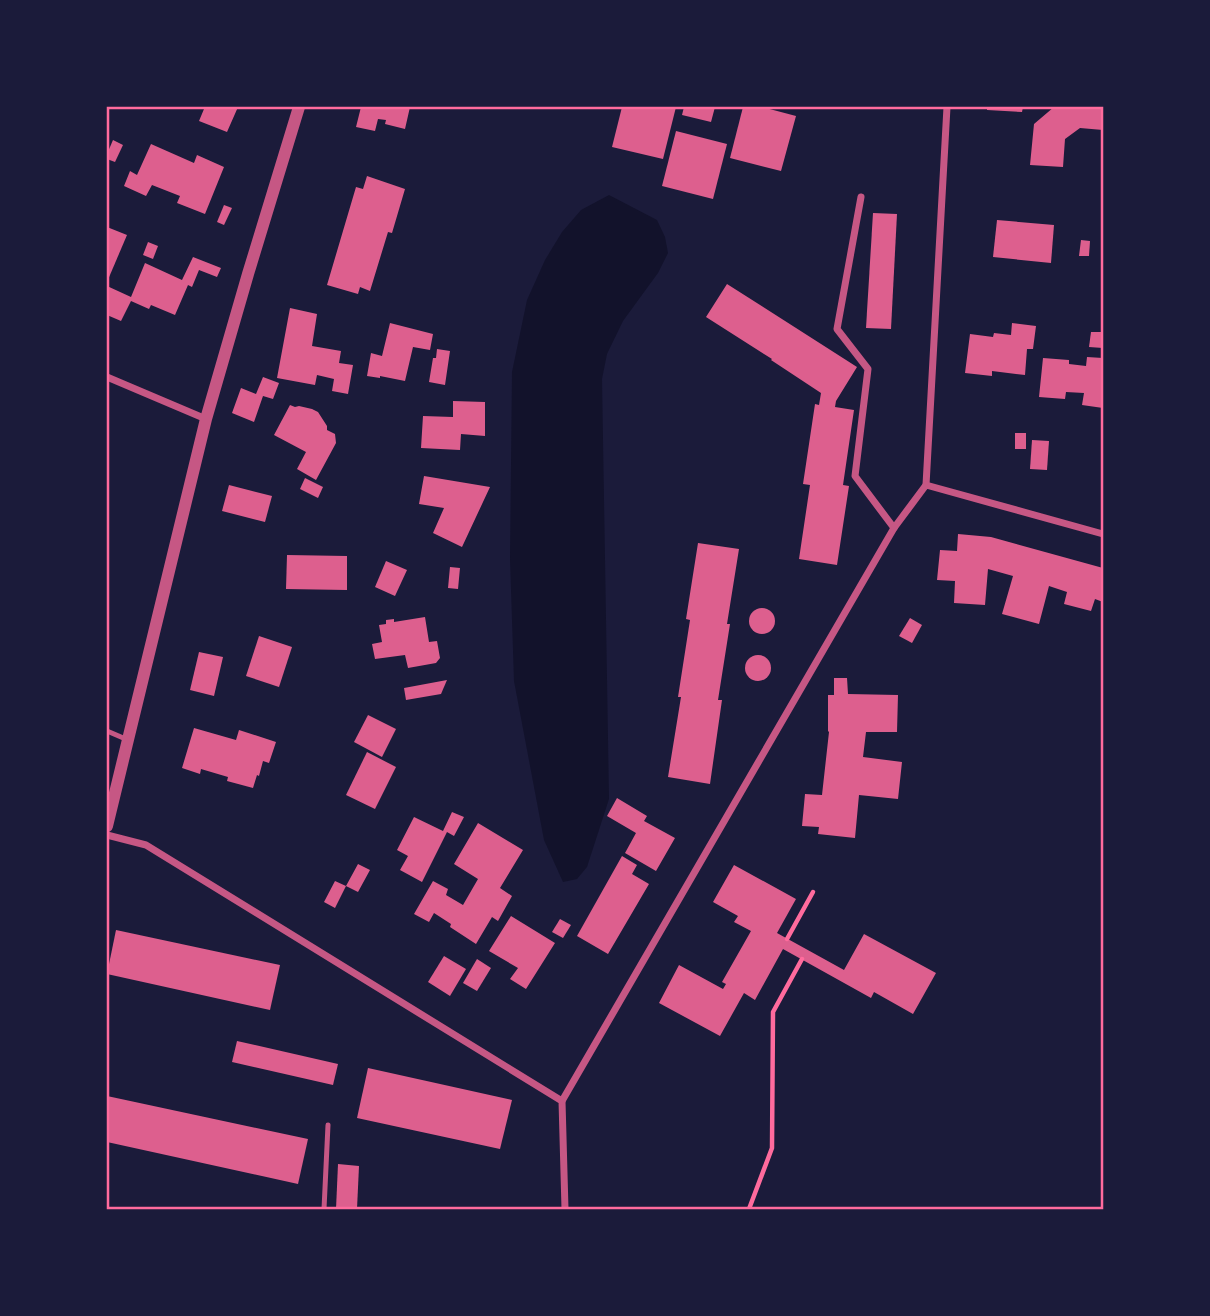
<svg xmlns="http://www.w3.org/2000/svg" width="1210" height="1316" font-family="'PT Sans Narrow',sans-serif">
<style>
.water{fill:#12122b}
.building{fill:#dd5f8e}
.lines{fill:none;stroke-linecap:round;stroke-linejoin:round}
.path{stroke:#ff6b9d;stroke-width:4.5}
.service{stroke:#c65784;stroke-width:5}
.minor{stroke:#c65784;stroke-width:7}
.tertiary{stroke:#c65784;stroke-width:12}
.neatline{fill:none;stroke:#ff6b9d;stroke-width:2.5}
</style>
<rect width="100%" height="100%" fill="#1b1b3a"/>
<polygon class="water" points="609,195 657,220 665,237 668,253 658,273 623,321 607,354 602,379 609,799 587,867 577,879 563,882 544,840 514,681 510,559 512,372 527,300 545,260 562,232 581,210"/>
<g class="building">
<polygon points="199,107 238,107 227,132 199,121 204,109"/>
<polygon points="361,107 410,107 405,129 385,124 386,120 378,119 375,131 356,127"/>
<polygon points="622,107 676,107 663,159 612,147"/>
<polygon points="684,107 715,107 711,122 682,115"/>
<polygon points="743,107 762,107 796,116 781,171 730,158"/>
<polygon points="987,107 1023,107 1022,112 987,110"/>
<polygon points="1054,107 1103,107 1103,130 1080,128 1065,139 1063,167 1030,165 1034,124"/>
<polygon points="676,131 727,144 713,199 662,186"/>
<polygon points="113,140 123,145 115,162 107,159 107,154"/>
<polygon points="151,144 194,163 197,155 224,167 205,214 177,203 180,196 152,185 146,196 124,186 130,171 137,175"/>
<polygon points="367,176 405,189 392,233 388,232 370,291 360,287 358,294 327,285 356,187 363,189"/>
<polygon points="224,205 232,208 224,225 217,222"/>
<polygon points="873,213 897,214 891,329 866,328"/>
<polygon points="997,220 1054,225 1051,263 993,257"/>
<polygon points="107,227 127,235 107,282"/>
<polygon points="1081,240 1090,241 1089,256 1079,256"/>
<polygon points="148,242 158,246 153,259 143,255"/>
<polygon points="193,257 221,268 217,277 199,270 192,287 188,285 175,315 151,305 149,309 131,301 121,321 107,315 107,286 131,297 145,263 182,280"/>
<polygon points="727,284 857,367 836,401 835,407 854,410 843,485 849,486 837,565 799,559 810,485 803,484 815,404 819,405 821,393 771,360 772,359 706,317"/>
<polygon points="290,308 317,314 312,346 341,351 339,363 353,365 348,394 332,391 334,379 317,375 315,385 277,378"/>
<polygon points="390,323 433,334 430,350 413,347 405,381 380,376 380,378 367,376 371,353 382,356"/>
<polygon points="1012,323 1036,326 1033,349 1027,349 1025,375 992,371 992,376 965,373 970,334 993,337 994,333 1011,335"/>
<polygon points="1091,332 1103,332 1103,348 1089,347"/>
<polygon points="437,349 450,351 445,385 429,382 433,358 436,358"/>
<polygon points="1087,357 1103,358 1103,408 1082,405 1084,393 1066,392 1065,399 1039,397 1043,358 1069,360 1069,364 1086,366"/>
<polygon points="263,377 279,383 273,399 263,396 254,422 232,413 241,388 256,394"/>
<polygon points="453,401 485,402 485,436 461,434 460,450 421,448 423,416 453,417"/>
<polygon points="290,405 295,407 299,406 312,409 318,412 327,426 327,430 335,434 336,443 316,480 297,469 306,452 274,435"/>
<rect x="1015" y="433" width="11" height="16"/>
<polygon points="1032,440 1049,441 1047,470 1030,469"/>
<polygon points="424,476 490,487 462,547 433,533 444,508 419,504"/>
<polygon points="305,478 323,487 318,498 300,489"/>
<polygon points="229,485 272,496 265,522 222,511"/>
<polygon points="958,534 991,537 1103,568 1103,602 1095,599 1091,611 1064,604 1067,592 1049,586 1039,624 1002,614 1013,576 988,569 985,605 954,603 955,581 937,580 940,550 957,551"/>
<polygon points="698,543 739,549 727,624 730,624 718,700 722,700 710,784 668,777 681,697 678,697 690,620 686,619"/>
<polygon points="287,555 347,556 347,590 286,589"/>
<polygon points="386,561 407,570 395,596 375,587"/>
<polygon points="450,567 460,568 458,589 448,588"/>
<circle cx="762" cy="621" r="13"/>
<polygon points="425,617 429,642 437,641 440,658 436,663 408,668 405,655 375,659 372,644 382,642 379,625 386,624 386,620 394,619 394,622"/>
<polygon points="910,618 922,625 912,643 899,636"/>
<polygon points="259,636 292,647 279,687 246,676"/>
<polygon points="199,652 223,657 214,696 190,690"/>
<circle cx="758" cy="668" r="13"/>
<polygon points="834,678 847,678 848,694 898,695 897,732 866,732 863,757 902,762 898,799 859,795 855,838 818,834 819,827 802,826 805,794 822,795 829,732 828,731 828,695 834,695"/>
<polygon points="447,680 441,694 406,700 404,688"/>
<polygon points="368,715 396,729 382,757 354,742"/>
<polygon points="194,728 236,740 239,730 276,742 269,763 263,761 259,776 257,775 253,788 227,781 228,777 201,769 200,774 182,768"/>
<polygon points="367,752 396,767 375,809 346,795"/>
<polygon points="617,798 647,816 644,821 675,838 656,871 625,853 636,833 607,816"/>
<polygon points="452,812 464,817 454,836 447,832 422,882 400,870 408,856 397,850 414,817 443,831"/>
<polygon points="478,823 523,850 500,888 512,896 498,921 492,917 476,944 450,927 451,924 434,913 429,922 414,914 433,881 448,889 446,895 463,905 478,879 454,864"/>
<polygon points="622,856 637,865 632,874 649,884 608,954 577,936"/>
<polygon points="358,864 370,870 358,892 346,886 335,908 324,902 335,881 346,886"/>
<polygon points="734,865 796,899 777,933 844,970 864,934 936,973 913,1014 874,992 871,998 783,949 755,1000 744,993 720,1036 659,1003 679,965 723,989 726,984 722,982 751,931 734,922 738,916 713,902"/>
<polygon points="511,916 555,943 526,989 510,979 518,968 489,951"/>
<polygon points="560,919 571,925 563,938 552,932"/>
<polygon points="116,930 280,965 270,1010 107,974"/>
<polygon points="444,956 466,969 450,996 428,982"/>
<polygon points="477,959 491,968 477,991 463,983"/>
<polygon points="237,1041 338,1064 333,1085 232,1062"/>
<polygon points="368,1068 512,1100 500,1149 357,1118"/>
<polygon points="107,1096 308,1139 298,1184 107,1142"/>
<polygon points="338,1164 359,1166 357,1209 336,1209"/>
</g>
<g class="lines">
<g class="path">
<polyline points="787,939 813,892"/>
<polyline points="749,1209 772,1148 773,1012 802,959"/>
</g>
<g class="service">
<polyline points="107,731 128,740"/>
<polyline points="324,1209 328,1125"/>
</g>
<g class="minor">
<polyline points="861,197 837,329 868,369 855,476 894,528"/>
<polyline points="107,377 206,419"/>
<polyline points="926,485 947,107"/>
<polyline points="107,835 146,845 562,1101 565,1209"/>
<polyline points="562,1101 894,528 926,485 1103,534"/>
</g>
<polyline class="tertiary" points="107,826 206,419 248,274 299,107"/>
</g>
<rect width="1210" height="1316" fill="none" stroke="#1b1b3a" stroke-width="217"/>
<rect x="108" y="108" width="994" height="1100" class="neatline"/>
</svg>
